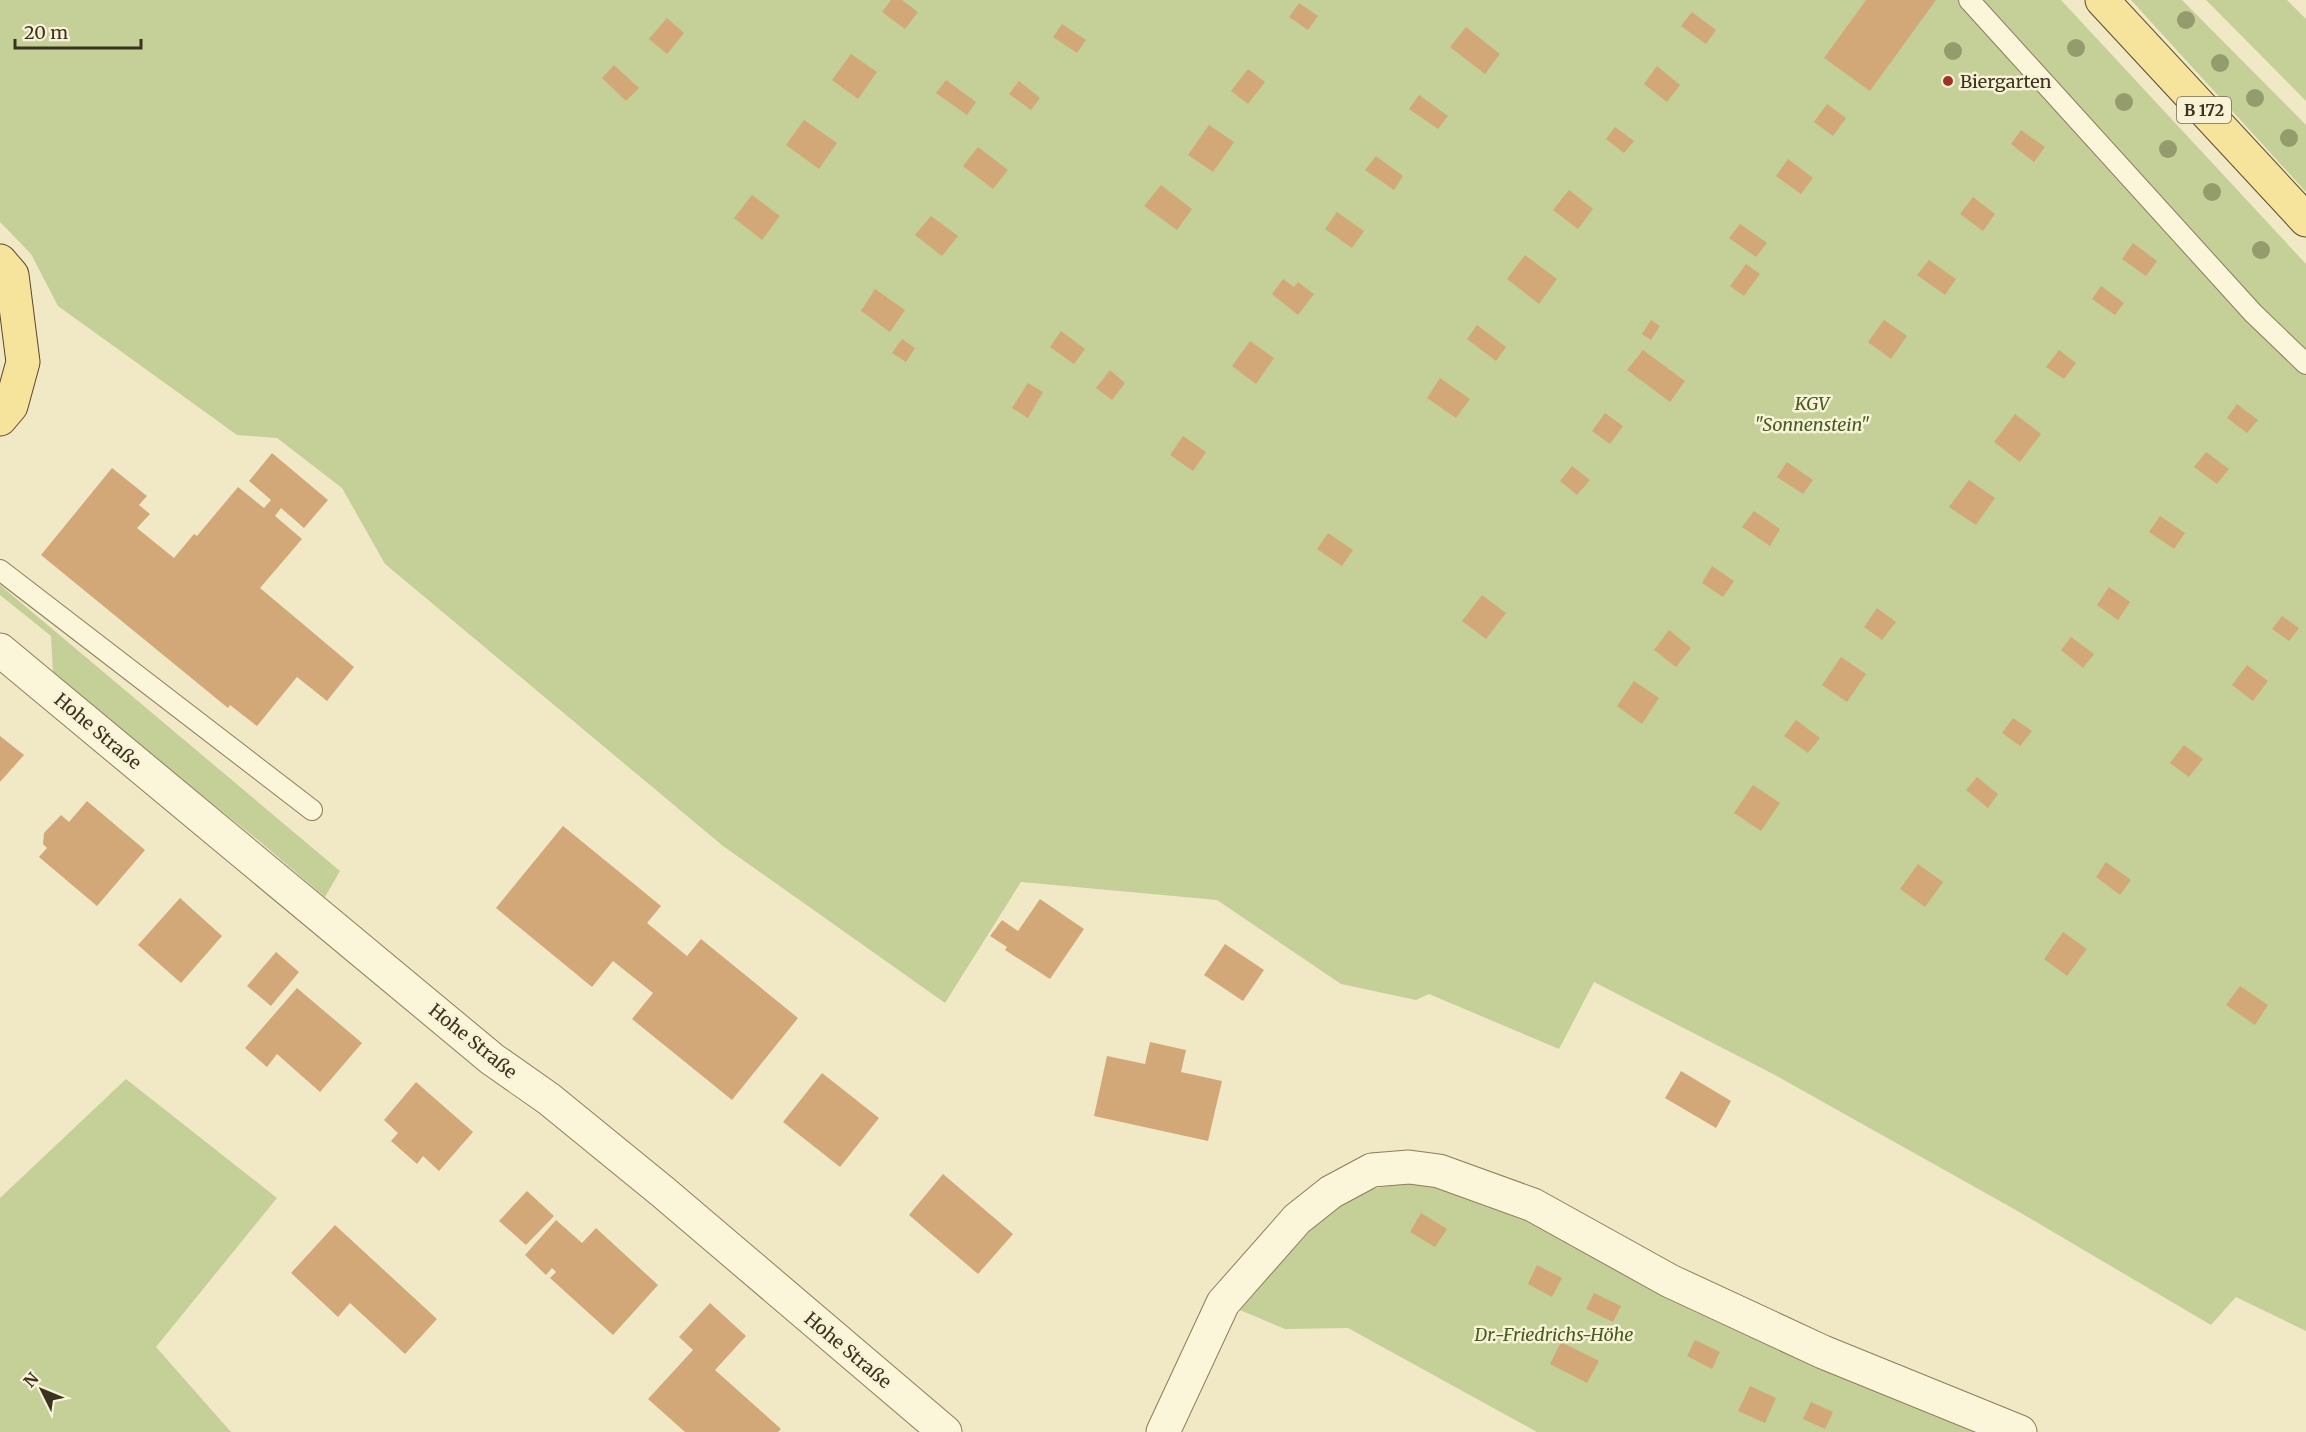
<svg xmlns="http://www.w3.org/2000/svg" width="2306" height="1432" font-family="Merriweather,serif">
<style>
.green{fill:#c4d098}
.building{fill:#d2a879}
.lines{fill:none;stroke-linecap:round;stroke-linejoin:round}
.lane-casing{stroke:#8e7b5a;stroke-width:22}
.street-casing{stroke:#8e7b5a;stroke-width:35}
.primary-casing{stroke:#5c482e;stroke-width:35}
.lane{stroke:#fbf5da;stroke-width:20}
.street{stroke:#fbf5da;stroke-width:33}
.primary{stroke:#f6e49c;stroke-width:33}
.tree{fill:#949b6d}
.poi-dot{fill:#a13226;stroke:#f8f2d6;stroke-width:2}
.labels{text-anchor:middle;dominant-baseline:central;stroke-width:5;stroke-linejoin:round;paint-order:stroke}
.shield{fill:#f8f2d6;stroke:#756b56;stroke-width:1.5}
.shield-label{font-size:16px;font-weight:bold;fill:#3d311f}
.poi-label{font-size:18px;fill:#3d311f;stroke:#f8f2d6;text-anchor:start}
.park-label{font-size:18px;font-style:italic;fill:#475b24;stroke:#f8f2d6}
.street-label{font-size:18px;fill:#3d311f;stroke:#f8f2d6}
</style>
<rect width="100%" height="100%" fill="#f1e9c6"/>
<g class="green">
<polygon points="0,0 2061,0 2306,264 2306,1331 2236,1297 2211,1325 2014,1209 1775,1075 1594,982 1559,1049 1429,994 1416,1000 1341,984 1217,900 1021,882 945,1003 723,846 385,564 342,488 277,438 237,435 58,306 31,254 0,222"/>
<polygon points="2131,0 2182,0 2306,125 2306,192"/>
<polygon points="2206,0 2287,0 2306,19 2306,101"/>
<polygon points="0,585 340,871 325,897 259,841 65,686 53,673 51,636 0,595"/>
<polygon points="126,1079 277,1198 156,1347 231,1432 0,1432 0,1198"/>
<path d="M1437,1182L1533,1216L1990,1432H1537L1348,1328L1285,1329L1235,1308C1272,1267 1317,1202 1373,1189C1393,1184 1416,1184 1437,1182Z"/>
</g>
<g class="building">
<polygon points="891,0 902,0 918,12 905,29 882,12"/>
<polygon points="1866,0 1936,0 1870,91 1824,58"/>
<polygon points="1299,3 1318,16 1308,30 1289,17"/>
<polygon points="1692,12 1716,30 1706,44 1681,26"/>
<polygon points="667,18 684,33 667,54 649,39"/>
<polygon points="1062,24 1086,40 1077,53 1053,37"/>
<polygon points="1466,27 1500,54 1485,74 1450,47"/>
<polygon points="851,54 877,72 858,99 832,80"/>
<polygon points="614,65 639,88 626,101 602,78"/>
<polygon points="1657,66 1680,85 1667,102 1644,84"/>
<polygon points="1248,69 1265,82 1248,104 1231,91"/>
<polygon points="946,80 976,102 967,115 936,93"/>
<polygon points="1019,81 1040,98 1031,110 1009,94"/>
<polygon points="1419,95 1448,116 1438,129 1409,109"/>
<polygon points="1827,104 1846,118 1833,136 1814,122"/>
<polygon points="804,120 837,143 819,169 786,145"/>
<polygon points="1209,125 1234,142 1213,172 1188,155"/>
<polygon points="1615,127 1634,141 1624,153 1606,139"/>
<polygon points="2021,130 2045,147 2034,162 2011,144"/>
<polygon points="978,147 1008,170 993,189 963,166"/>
<polygon points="1376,156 1403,176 1394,190 1365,170"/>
<polygon points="1788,159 1813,178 1801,194 1776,176"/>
<polygon points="1161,185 1192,209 1177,230 1144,206"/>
<polygon points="1569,190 1593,209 1578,229 1553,210"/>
<polygon points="752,195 780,216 762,240 734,218"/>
<polygon points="1973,197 1995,214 1983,231 1960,214"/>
<polygon points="1337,212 1364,231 1352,248 1325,229"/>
<polygon points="931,216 958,236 942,256 915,235"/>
<polygon points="1740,224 1767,243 1756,257 1729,238"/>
<polygon points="2133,243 2157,261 2146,276 2122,259"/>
<polygon points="1525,255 1557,279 1539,304 1507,279"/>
<polygon points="1929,260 1956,279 1945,295 1917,275"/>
<polygon points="1746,264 1760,274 1744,296 1730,286"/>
<polygon points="1283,279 1294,287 1298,282 1314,294 1298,315 1272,294"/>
<polygon points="2101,286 2124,303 2115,315 2092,299"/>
<polygon points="875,289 905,310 890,332 861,311"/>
<polygon points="1651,320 1660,326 1651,340 1642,334"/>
<polygon points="1884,320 1907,336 1891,359 1868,342"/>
<polygon points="1477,325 1506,347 1496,361 1467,339"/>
<polygon points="1061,331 1085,349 1074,364 1050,347"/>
<polygon points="902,339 915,348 906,362 892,353"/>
<polygon points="1250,341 1274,358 1256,384 1232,366"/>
<polygon points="1643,350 1685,381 1670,402 1627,370"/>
<polygon points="2059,350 2076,363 2064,379 2046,367"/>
<polygon points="1110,370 1125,383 1112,400 1096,388"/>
<polygon points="1440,378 1470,399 1456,418 1427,398"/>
<polygon points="1028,383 1043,392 1028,418 1012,408"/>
<polygon points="2237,404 2258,420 2247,433 2227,418"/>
<polygon points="1605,413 1623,426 1610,444 1592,431"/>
<polygon points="2015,414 2041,434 2020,462 1994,442"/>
<polygon points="1183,436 1206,452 1193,471 1170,455"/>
<polygon points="2206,452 2229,469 2217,484 2194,467"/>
<polygon points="272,453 328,500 304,528 281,508 275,516 302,539 260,588 354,667 327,701 297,677 257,726 230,705 228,708 41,555 112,468 147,496 139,505 150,514 137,528 174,558 194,534 197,536 238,487 264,508 271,500 249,481"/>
<polygon points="1787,462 1813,480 1803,494 1777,477"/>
<polygon points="1572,466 1590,480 1577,495 1560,481"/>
<polygon points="1969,480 1995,498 1976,525 1949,507"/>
<polygon points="1754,511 1780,529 1770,546 1742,527"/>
<polygon points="2160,516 2185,533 2174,549 2149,532"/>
<polygon points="1328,533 1353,550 1342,566 1317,549"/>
<polygon points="1712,566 1734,581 1723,597 1702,583"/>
<polygon points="2109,587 2130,602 2118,620 2097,605"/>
<polygon points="1482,595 1506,613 1486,639 1462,621"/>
<polygon points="1877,608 1896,622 1882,640 1864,627"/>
<polygon points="2282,616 2299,628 2289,641 2272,629"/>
<polygon points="1669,630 1691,648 1676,667 1654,650"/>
<polygon points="2071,637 2094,654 2083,668 2061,650"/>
<polygon points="1841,657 1866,674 1847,702 1822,685"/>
<polygon points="2247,665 2268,681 2253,701 2232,685"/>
<polygon points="1634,681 1659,698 1642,724 1617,706"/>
<polygon points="2013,718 2032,731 2020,746 2002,733"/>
<polygon points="1796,720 1820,738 1808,753 1784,736"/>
<polygon points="0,736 24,755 0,782"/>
<polygon points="2184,745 2203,759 2189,777 2170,763"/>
<polygon points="1977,777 1998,794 1988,808 1966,790"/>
<polygon points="1753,785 1780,803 1761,831 1734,813"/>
<polygon points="87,801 145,850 97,906 39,857 47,848 43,844 44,833 61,815 69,822"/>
<polygon points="563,826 661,906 647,923 687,956 701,939 798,1018 732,1100 632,1019 653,993 613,961 592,987 496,908"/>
<polygon points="2106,862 2131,880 2120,895 2096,877"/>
<polygon points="1918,864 1943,882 1925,907 1900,889"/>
<polygon points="180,898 222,936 181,983 138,945"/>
<polygon points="1040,899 1084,929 1050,979 1005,950 1007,947 990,936 1002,920 1018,931"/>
<polygon points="2063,932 2087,949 2067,976 2044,959"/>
<polygon points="1225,944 1264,970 1243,1001 1204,975"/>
<polygon points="276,952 299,972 271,1006 247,986"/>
<polygon points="2240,986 2268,1005 2255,1025 2226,1005"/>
<polygon points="297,988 362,1043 320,1092 277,1054 267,1067 245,1048"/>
<polygon points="1150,1042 1186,1050 1181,1072 1222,1081 1208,1141 1094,1116 1107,1056 1145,1064"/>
<polygon points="1681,1071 1731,1101 1716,1128 1665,1098"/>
<polygon points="822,1073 879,1118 840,1167 783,1122"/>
<polygon points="416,1082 473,1132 439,1171 423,1156 417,1164 391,1141 398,1133 384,1120"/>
<polygon points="943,1174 1013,1234 978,1274 909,1215"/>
<polygon points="527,1191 554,1216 526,1245 499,1221"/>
<polygon points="1421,1213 1447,1229 1435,1247 1410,1232"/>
<polygon points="556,1220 582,1243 596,1228 658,1285 613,1335 550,1278 556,1272 552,1268 546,1275 525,1255"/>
<polygon points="335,1225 437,1319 405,1354 350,1303 338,1317 291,1273"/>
<polygon points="1537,1265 1562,1278 1552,1297 1528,1284"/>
<polygon points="1594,1293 1621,1306 1613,1322 1586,1309"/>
<polygon points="710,1303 746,1336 715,1370 781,1429 778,1432 685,1432 648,1399 693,1350 679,1337"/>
<polygon points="1695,1340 1720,1352 1712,1369 1687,1356"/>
<polygon points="1561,1342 1599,1361 1587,1383 1550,1364"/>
<polygon points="1750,1386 1776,1398 1765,1423 1738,1411"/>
<polygon points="1811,1402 1833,1412 1825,1429 1803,1419"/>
</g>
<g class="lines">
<defs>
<g id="lane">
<polyline points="1969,0 2253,313 2306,364"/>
<polyline points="0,570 312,810"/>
</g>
<g id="street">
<polyline points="0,650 492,1059 549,1099 663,1192 945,1432"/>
<polyline points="1163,1432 1223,1303 1297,1219 1331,1192 1372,1170 1409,1167 1439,1171 1533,1205 1670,1281 1823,1352 2020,1432"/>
</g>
<g id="primary">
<polyline points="2102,0 2306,220"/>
<polyline points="0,261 12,275 23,362 11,406 0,419"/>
</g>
</defs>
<use href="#lane" class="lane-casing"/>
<use href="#street" class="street-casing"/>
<use href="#primary" class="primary-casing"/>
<use href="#lane" class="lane"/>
<use href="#street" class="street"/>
<use href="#primary" class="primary"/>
</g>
<g class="tree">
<circle cx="2186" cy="20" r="9"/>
<circle cx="2076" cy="48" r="9"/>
<circle cx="1953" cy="51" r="9"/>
<circle cx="2220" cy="63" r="9"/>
<circle cx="2255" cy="98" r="9"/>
<circle cx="2124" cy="102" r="9"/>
<circle cx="2289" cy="138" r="9"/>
<circle cx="2168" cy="149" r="9"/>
<circle cx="2212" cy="192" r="9"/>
<circle cx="2261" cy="250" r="9"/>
</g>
<circle class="poi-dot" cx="1948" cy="81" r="6"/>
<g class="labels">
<rect class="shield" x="2177" y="97" width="54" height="26" rx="4.5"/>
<g class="shield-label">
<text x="2204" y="110">B 172</text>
</g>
<g class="poi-label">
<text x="1960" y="81">Biergarten</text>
</g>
<g class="park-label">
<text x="1812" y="403">KGV<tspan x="1812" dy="21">"Sonnenstein"</tspan></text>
<text x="1554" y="1334">Dr.-Friedrichs-Höhe</text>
</g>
<g class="street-label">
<text transform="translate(98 731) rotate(40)">Hohe Straße</text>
<text transform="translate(473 1041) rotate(39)">Hohe Straße</text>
<text transform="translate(848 1350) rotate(40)">Hohe Straße</text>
</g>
</g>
<g transform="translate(42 1390) rotate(313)" stroke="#f8f2d6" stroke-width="4.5" paint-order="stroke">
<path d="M0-4.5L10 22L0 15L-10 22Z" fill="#3d311f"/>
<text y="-9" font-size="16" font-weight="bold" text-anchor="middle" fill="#3d311f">N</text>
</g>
<path d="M15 39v9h126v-9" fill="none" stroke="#3d311f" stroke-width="3"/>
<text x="24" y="39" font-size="18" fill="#3d311f" stroke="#f8f2d6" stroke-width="4.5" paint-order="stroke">20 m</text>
</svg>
